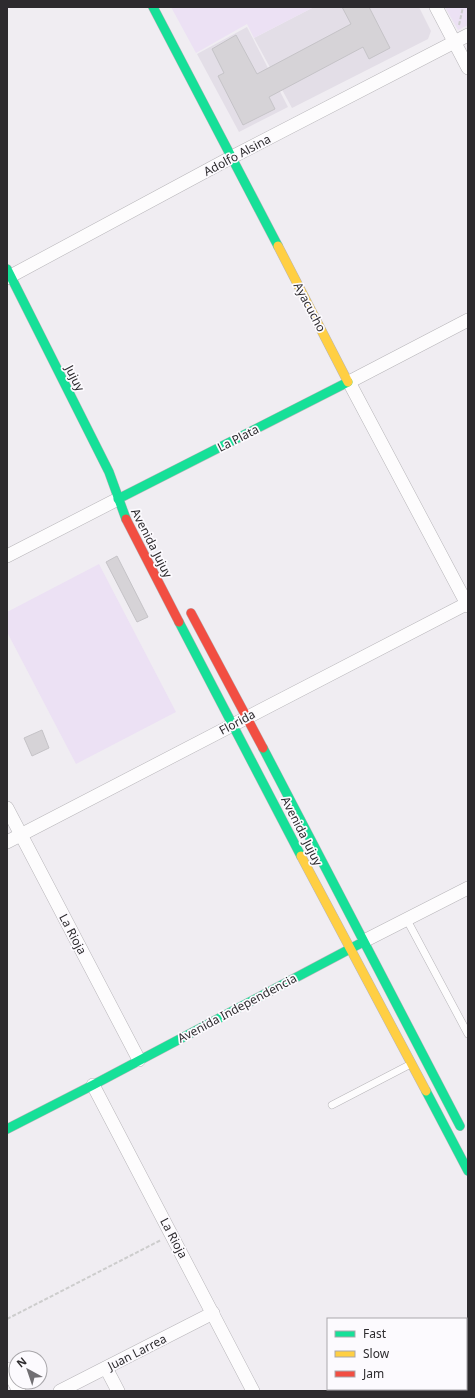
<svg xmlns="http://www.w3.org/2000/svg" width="475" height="1398" font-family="'Noto Sans',sans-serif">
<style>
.built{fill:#e3dee7}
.green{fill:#ece1f4}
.building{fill:#d6d3d7;stroke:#c5c3c7}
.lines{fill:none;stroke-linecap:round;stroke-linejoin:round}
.lane-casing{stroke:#b7b5b9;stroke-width:8}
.street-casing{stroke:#b7b5b9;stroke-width:14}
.fast-casing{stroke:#b7b5b9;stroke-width:10}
.slow-casing{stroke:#b7b5b9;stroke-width:10}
.jam-casing{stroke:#b7b5b9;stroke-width:10}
.path{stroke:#cdcdcd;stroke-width:2;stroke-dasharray:4 2;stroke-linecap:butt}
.lane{stroke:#fdfcfd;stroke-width:7}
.street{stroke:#fdfcfd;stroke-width:13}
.fast{stroke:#16e098;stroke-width:9}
.slow{stroke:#ffcf43;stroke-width:9}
.jam{stroke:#f24e42;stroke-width:9}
.labels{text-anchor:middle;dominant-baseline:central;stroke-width:3.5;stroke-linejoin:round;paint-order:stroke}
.street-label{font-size:12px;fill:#2d2b2e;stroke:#fcfafe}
</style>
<rect width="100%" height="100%" fill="#f0edf2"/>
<g class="built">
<polygon points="314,7 419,7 431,31 428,39 292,108 254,38"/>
<polygon points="247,27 288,107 239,132 197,54"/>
</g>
<g class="green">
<polygon points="171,7 314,7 254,38 247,24 196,53"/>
<polygon points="445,7 468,7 468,25 458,30"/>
<polygon points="99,564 176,712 76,764 7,632 7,612"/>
</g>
<g class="building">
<polygon points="342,7 369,7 390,48 369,59 363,47 269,97 275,109 243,125 218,76 224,73 212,49 236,35 257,74 351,24"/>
<polygon points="117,556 148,617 137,622 106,562"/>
<polygon points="42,730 49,748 32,756 24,738"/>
</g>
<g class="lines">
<defs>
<g id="lane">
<polyline points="407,920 468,1034"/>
<polyline points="332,1105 409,1065"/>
</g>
<g id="street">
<polyline points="436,7 468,68"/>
<polyline points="7,278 232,157 468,35"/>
<polyline points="468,320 349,382 468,606"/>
<polyline points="7,556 118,499"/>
<polyline points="7,808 139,1060"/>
<polyline points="7,842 468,603"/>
<polyline points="364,941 468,888"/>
<polyline points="93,1085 253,1391"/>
<polyline points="106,1368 118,1391"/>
<polyline points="7,1369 19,1391"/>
<polyline points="60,1391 213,1313"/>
</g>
<g id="fast">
<polyline points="153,7 278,246"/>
<polyline points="7,269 109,472 126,519"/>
<polyline points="118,499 348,382"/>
<polyline points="179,622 301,856"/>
<polyline points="263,748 460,1126"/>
<polyline points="426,1091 468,1171"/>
<polyline points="7,1129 93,1085 363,942"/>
</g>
<g id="slow">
<polyline points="278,246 348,382"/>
<polyline points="301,856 426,1091"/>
</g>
<g id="jam">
<polyline points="126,519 179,622"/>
<polyline points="191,613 263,748"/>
</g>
</defs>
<use href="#lane" class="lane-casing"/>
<use href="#street" class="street-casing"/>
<use href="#fast" class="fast-casing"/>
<use href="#slow" class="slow-casing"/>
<use href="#jam" class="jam-casing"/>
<g class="path">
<polyline points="459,25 463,7"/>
<polyline points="7,1319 161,1240"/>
</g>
<use href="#lane" class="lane"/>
<use href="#street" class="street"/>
<use href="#fast" class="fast"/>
<use href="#slow" class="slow"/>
<use href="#jam" class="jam"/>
</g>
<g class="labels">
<g class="street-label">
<text transform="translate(237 155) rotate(-28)">Adolfo Alsina</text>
<text transform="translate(310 307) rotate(62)">Ayacucho</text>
<text transform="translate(75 378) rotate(63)">Jujuy</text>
<text transform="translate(238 438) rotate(-27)">La Plata</text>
<text transform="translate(152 543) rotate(63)">Avenida Jujuy</text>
<text transform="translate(237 722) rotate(-28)">Florida</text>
<text transform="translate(302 831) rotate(63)">Avenida Jujuy</text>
<text transform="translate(73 934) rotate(62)">La Rioja</text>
<text transform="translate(237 1008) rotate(-28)">Avenida Independencia</text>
<text transform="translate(174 1238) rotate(62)">La Rioja</text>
<text transform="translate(137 1352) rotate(-27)">Juan Larrea</text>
</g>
</g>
<rect width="475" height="1398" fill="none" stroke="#2d2b2e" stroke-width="16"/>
<rect x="327" y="1318" width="140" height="72" fill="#fcfafe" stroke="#a9a7ab"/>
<rect x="335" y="1331" width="20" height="6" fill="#16e098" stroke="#a9a7ab"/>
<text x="363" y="1338" font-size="12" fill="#2d2b2e">Fast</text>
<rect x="335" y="1351" width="20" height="6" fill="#ffcf43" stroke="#a9a7ab"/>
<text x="363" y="1358" font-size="12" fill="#2d2b2e">Slow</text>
<rect x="335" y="1371" width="20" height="6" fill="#f24e42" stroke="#a9a7ab"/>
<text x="363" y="1378" font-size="12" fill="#2d2b2e">Jam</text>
<g transform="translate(28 1370) rotate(320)"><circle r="19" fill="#fcfafe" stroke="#a9a7ab"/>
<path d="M0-3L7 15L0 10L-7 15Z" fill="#716f73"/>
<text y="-6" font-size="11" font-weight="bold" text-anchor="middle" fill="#2d2b2e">N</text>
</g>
</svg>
